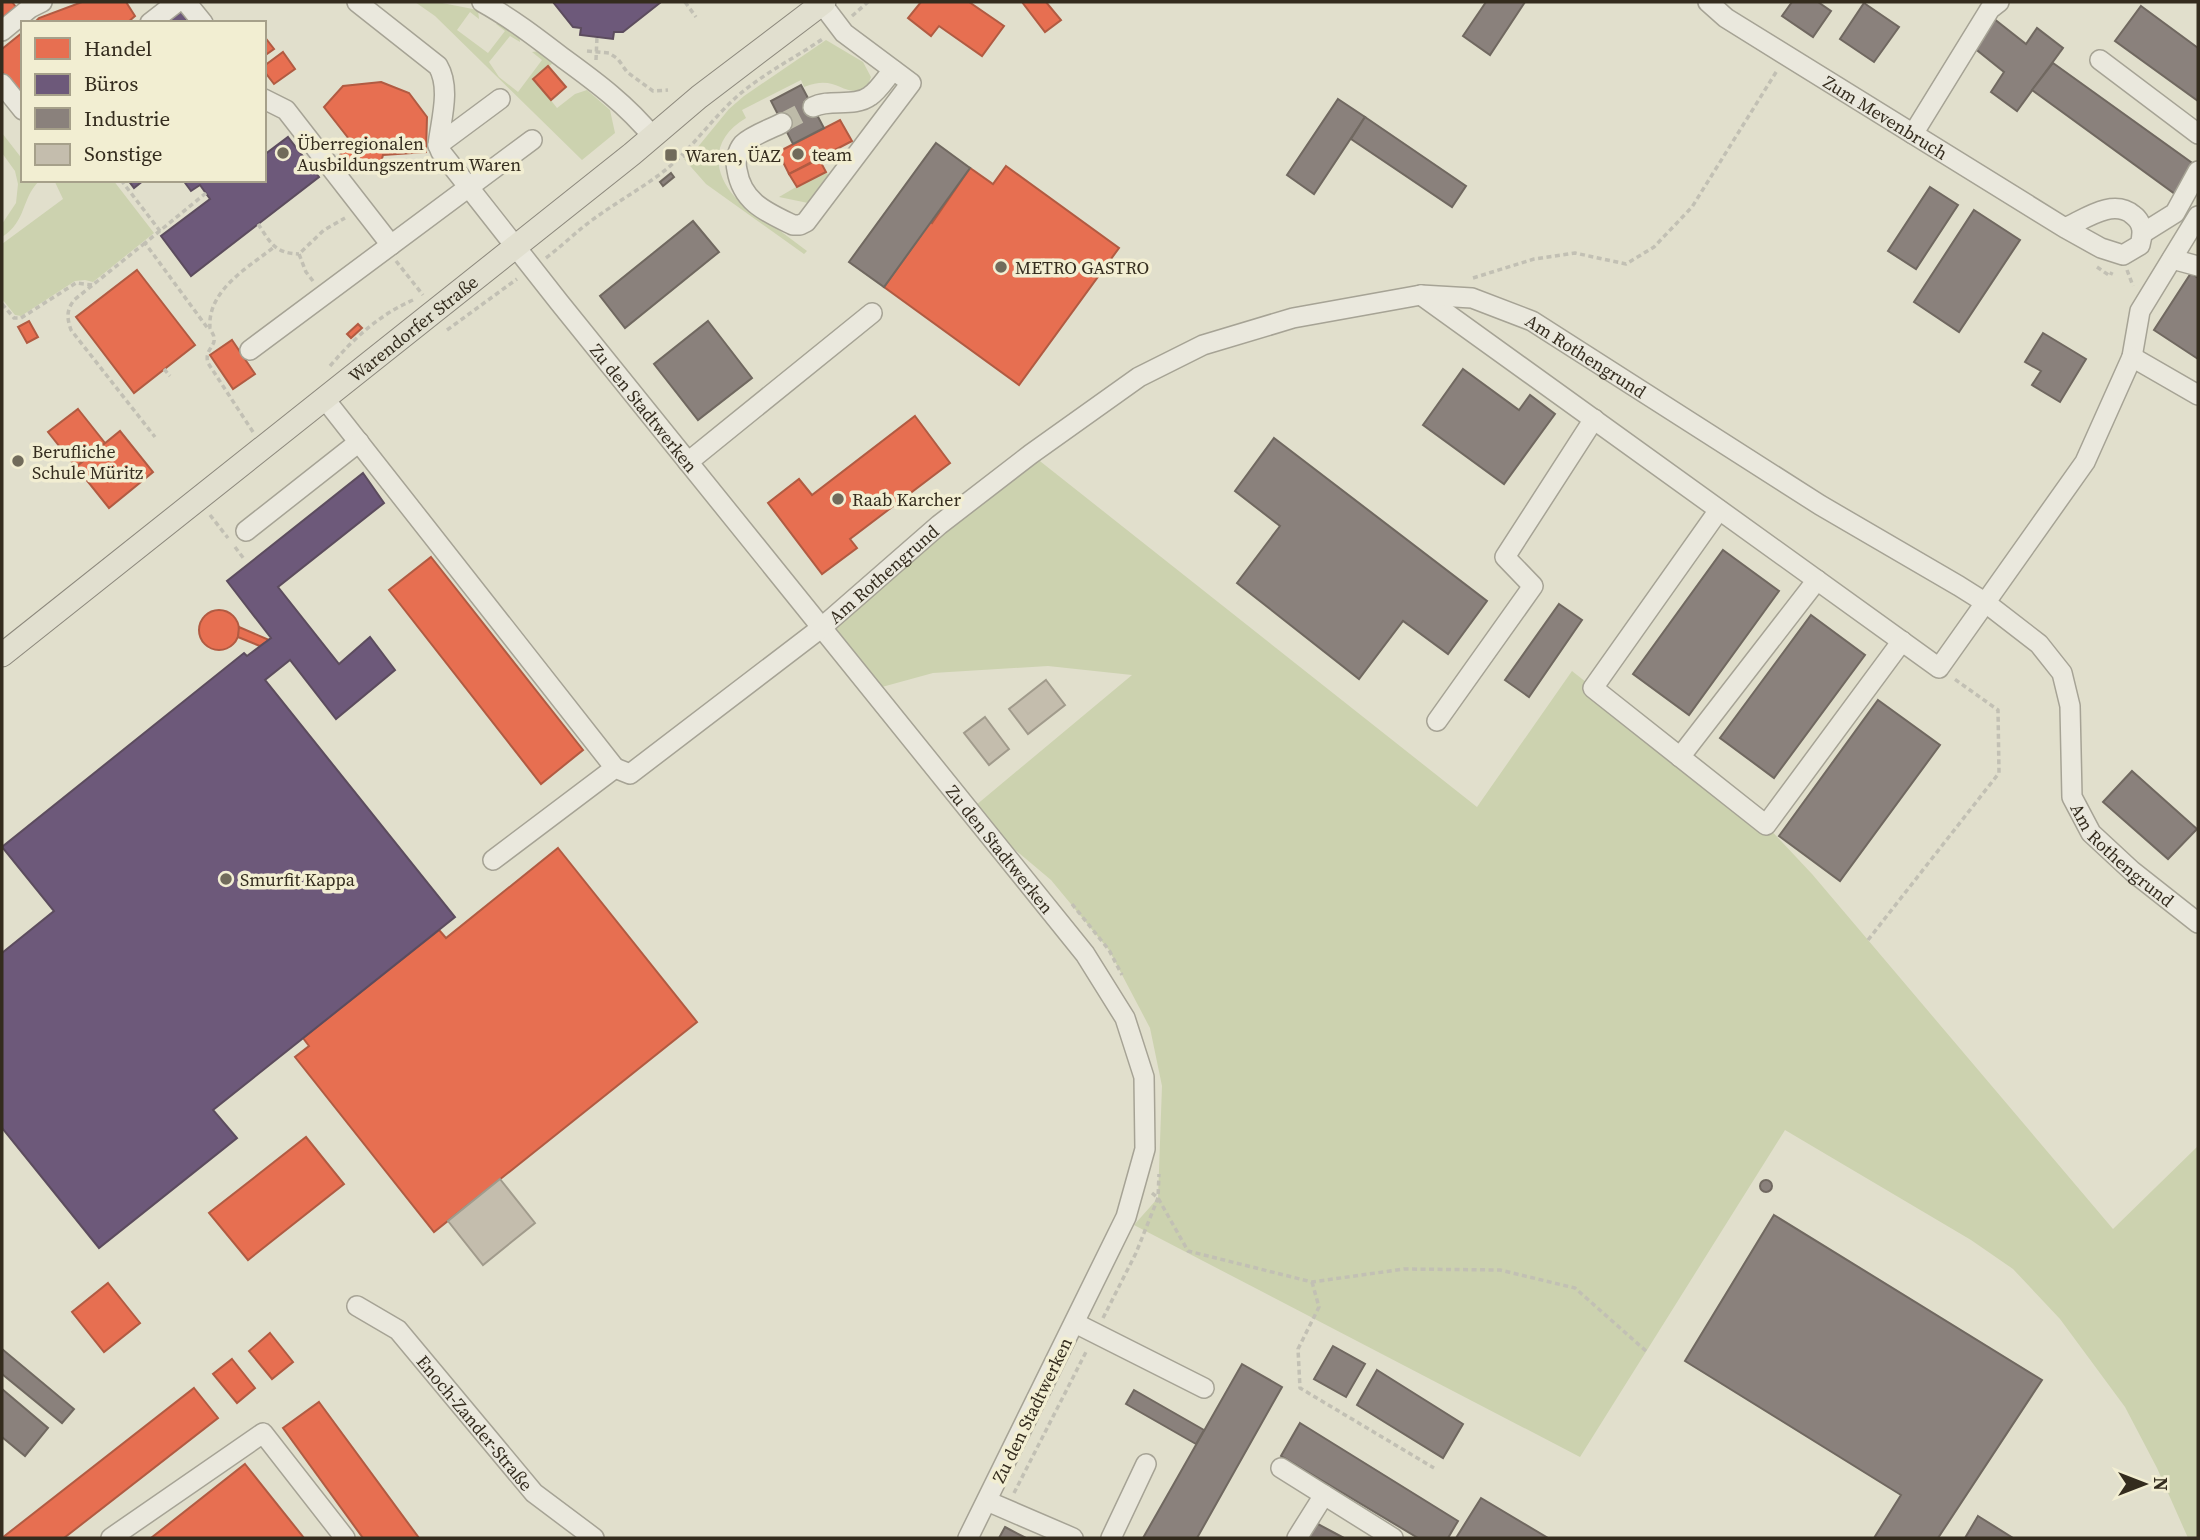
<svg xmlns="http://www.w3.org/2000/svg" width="2200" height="1540" font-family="'Source Serif 4',serif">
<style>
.green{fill:#ccd2af}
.shops{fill:#e76f51;stroke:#b15b42;stroke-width:2}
.offices{fill:#6d597a;stroke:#5c4c5e;stroke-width:2}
.industry{fill:#8a817c;stroke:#706860;stroke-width:2}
.building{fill:#c4bdad;stroke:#a19b8c;stroke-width:2}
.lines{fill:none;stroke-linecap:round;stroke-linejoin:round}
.minor-tunnel{stroke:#bebba9;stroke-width:19;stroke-dasharray:19 10;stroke-linecap:butt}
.minor-casing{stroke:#a6a395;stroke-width:22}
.major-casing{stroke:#8c887c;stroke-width:25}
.path{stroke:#c2c0b4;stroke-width:3.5;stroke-dasharray:5 3.5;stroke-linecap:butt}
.minor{stroke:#eae8dd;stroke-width:19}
.major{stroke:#e1dfcf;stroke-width:23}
.poi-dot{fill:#716b5b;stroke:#f2eed2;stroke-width:2.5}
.labels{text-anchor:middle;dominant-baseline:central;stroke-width:7;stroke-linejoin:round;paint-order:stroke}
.street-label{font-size:18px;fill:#342c1e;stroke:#f2eed2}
.poi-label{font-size:18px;fill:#342c1e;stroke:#f2eed2;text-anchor:start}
</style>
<rect width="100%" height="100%" fill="#e1dfcc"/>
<g class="green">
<polygon points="415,2 437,2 478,10 479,19 470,12 457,30 488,53 505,31 496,24 504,23 519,34 520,42 510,36 489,62 499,77 518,92 542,60 532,52 540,51 554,62 534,79 557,108 575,94 587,90 610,110 615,133 582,160 435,16"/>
<path d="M826,40L863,62L871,77L866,90C839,96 837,74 804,87L801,80L742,110L746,118C713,137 710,169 735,197L807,251L804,254L706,184L684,159L697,148L729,109L744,96Z"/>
<path d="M2,133L23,160V180L39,181C21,199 27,221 2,237V224L16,203L18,184L15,171L2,153Z"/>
<polygon points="825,170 829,176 808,203 779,197"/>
<polygon points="54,180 113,180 154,233 93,282 85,280 75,281 21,316 15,315 2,299 2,244 63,199"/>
<polygon points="1031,454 1477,807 1572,671 1766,825 1812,874 2113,1229 2198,1146 2198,1538 2188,1538 2157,1468 2125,1407 2060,1319 2013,1269 1971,1240 1785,1130 1580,1457 1134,1225 1158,1198 1162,1086 1150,1028 1109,950 1051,880 969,811 1132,675 1048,666 933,673 871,690 821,628"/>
</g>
<g class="shops">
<polygon points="2,2 12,2 16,7 2,18"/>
<polygon points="82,2 126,2 135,16 127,23 34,23 39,18"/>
<polygon points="921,2 969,2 1004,26 982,56 939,26 931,36 908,18"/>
<polygon points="1022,2 1046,2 1061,20 1045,32"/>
<polygon points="23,32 23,99 2,72 2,49"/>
<polygon points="264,36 274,49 264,56"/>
<polygon points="283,52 295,69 274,84 264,71 264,66"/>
<polygon points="548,66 566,87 551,100 533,79"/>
<polygon points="381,82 409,93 427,117 426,152 383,155 380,166 366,173 348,166 340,155 349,139 324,107 343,86"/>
<polygon points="840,120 852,141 789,174 778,152"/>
<polygon points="819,159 826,172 797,187 789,174"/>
<polygon points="1006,166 1119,248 1019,385 884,287 921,235 914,230 923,217 932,223 970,168 993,184"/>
<polygon points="137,270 195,345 134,393 76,317"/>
<polygon points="29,321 38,337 27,343 18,327"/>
<polygon points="358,324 362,328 351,338 347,334"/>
<polygon points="232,340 255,374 233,389 210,355"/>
<polygon points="78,409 105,443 76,467 48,432"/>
<polygon points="915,416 950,463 850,539 857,548 822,574 768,503 799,479 812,495"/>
<polygon points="120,431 153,472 109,508 76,467"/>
<polygon points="431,557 583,750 541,784 389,590"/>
<circle cx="219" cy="630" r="20"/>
<polygon points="239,627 269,640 260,646 238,637"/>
<polygon points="558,848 697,1022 434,1232 295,1057 309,1046 303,1038 439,930 446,938"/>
<polygon points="306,1137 344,1184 248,1260 209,1213"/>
<polygon points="108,1283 140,1323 104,1352 72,1312"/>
<polygon points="270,1333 293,1362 272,1379 249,1351"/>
<polygon points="232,1359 255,1388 237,1403 213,1374"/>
<polygon points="194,1388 218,1418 64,1538 2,1538"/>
<polygon points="319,1402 419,1538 363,1538 283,1428"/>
<polygon points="245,1464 304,1538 151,1538"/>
</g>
<g class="offices">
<polygon points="553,2 661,2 623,32 614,32 613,39 580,35 581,28 573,27"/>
<polygon points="181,11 189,23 166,23"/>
<polygon points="288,137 319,177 191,276 161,236 210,199 200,185 191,191 183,180 264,180 264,155"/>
<polygon points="128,180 144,180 134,188"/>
<polygon points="363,473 384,503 278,587 339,664 370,637 395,670 336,719 290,660 265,680 455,917 213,1110 237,1138 99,1248 2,1128 2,953 54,911 2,847 244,653 247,656 271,638 227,581"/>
</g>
<g class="industry">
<polygon points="1486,2 1525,2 1490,55 1463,36"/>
<polygon points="1792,2 1818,2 1831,11 1813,37 1782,16"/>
<polygon points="1864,3 1899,27 1874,62 1840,39"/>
<polygon points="2141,6 2198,48 2198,101 2115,41"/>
<polygon points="1993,18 2026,44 2037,28 2063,48 2017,111 1991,92 2004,72 1973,47"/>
<polygon points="2053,63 2195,165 2175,194 2032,90"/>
<polygon points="801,85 824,128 793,144 771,101"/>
<polygon points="1338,99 1365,117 1314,194 1287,175"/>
<polygon points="1365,117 1466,186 1452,207 1351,139"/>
<polygon points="936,143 970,168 884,287 849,262"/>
<polygon points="671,173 674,177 663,186 660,182"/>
<polygon points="1930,187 1958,205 1916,269 1888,251"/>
<polygon points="1974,210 2020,240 1959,332 1914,302"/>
<polygon points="693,221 719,252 625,328 600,296"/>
<polygon points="2191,273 2198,278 2198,359 2154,330"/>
<polygon points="708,321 752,378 698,420 654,364"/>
<polygon points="2043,333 2086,359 2060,402 2032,385 2041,371 2025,362"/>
<polygon points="1463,369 1519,410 1530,395 1555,414 1504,484 1423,425"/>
<polygon points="1274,438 1487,601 1448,654 1403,621 1359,679 1237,583 1280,526 1235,491"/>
<polygon points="1723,550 1779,591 1689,715 1633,674"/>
<polygon points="1559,604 1582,620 1529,697 1505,680"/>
<polygon points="1811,615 1865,655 1774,778 1720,738"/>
<polygon points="1878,700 1940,745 1840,881 1779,836"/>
<polygon points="2132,771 2197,829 2168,859 2103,802"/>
<circle cx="1766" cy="1186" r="6"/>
<polygon points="1774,1215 2042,1380 1938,1538 1874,1538 1901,1495 1685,1361"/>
<polygon points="1333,1346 1365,1364 1346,1397 1314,1379"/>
<polygon points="2,1349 74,1409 62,1423 2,1374"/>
<polygon points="1242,1364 1282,1387 1197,1538 1143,1538"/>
<polygon points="1377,1370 1463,1424 1443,1458 1357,1405"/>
<polygon points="2,1389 48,1428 25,1456 2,1437"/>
<polygon points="1134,1390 1204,1430 1196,1444 1126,1404"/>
<polygon points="1300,1423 1458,1521 1448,1538 1418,1538 1281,1456"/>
<polygon points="1481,1498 1548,1538 1456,1538"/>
<polygon points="1978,1516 2013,1538 1965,1538"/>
<polygon points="1316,1523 1344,1538 1307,1538"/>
<polygon points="1005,1527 1026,1538 999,1538"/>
</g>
<g class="building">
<polygon points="1046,680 1065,705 1028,734 1009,709"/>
<polygon points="985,717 1009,749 989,765 964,733"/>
<polygon points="500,1179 535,1223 483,1265 448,1221"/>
</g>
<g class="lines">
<polyline class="minor-tunnel" points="782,123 813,107"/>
<defs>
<g id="minor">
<polyline points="186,2 203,23"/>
<path id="s1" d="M357,2L438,66C451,88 441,120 438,145L441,152L559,302L1085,954L1125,1018L1144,1077L1145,1149L1126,1217L968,1538"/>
<path d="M482,2C511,18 537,38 563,58C596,82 627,105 653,137"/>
<path id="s2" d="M1708,2L1726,18L2065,228L2101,248L2123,255L2140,245C2143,234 2144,223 2133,215C2113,198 2085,219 2065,228"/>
<polyline points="150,23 177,2"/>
<polyline points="2,31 30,8 42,2"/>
<polyline points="2100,60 2198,134"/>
<polyline points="2,84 23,110"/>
<polyline points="264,99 286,110 391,245"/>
<path d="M813,107C830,98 854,108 870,96C879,90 886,78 893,70"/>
<path d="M782,123C771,129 752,135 743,144C737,151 735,162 737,170C742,202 766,212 793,225H800L806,222L911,83L844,33L822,4"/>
<polyline points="1913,134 1990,9 1999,2"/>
<polyline points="438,145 500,99"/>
<polyline points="2143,233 2175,213 2198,171"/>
<polyline points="2172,259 2198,266"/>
<polyline points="1421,295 1939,668 2085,462 2132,357 2140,311 2198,216"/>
<polyline points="250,350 532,140"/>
<polyline points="2132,357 2198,395"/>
<polyline points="324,398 615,768"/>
<polyline points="688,462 872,313"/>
<polyline points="1719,510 1593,688 1766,825 1902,641"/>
<polyline points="246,531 359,442"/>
<polyline points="1437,721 1533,586 1505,557 1594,419"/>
<polyline points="1680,757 1817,580"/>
<path id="s3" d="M493,860L615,768L630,774L821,628L939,525L1031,454L1139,377L1203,345L1293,318L1421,295L1472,298L1532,321L1820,505L1959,586L1986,603L2039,644L2062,673L2070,706L2072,797L2091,833L2132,871L2198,923"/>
<path id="s4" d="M357,1306L398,1330L534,1493L594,1538"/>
<polyline points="1075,1323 1204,1388"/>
<polyline points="1281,1468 1393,1538"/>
<polyline points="987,1501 1073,1538"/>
<polyline points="111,1538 263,1433 345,1538"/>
<polyline points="1111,1538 1146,1464"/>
<polyline points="1297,1538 1324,1495"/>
</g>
<g id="major">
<path id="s5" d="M2,655L632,154L699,97L824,2"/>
</g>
</defs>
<use href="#minor" class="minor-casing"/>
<use href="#major" class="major-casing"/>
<g class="path">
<polyline points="685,2 696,17"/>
<polyline points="852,16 868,2"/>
<polyline points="587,51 609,53 618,59 627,72 653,91 668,90"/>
<polyline points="596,60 597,37"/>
<polyline points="683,156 720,156"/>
<polyline points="121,180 160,231"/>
<polyline points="206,193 145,243 209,330"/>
<path d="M258,224C271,243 274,253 299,254"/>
<path d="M145,243L74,300C66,311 67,318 71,330L155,437"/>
<path d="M546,258C559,248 571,237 583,227C607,208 634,193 659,175C687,154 703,130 727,106C754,78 792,60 824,38"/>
<polyline points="396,261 423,295"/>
<polyline points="2097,267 2110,276 2112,272"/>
<polyline points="2127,270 2133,286"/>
<polyline points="1473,278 1534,259 1575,253 1626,264 1654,247 1692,207 1778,69"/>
<polyline points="313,281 306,272 299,254 324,230 345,218"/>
<polyline points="2,304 14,318 21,318 76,283 92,285"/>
<polyline points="447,330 517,279"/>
<path d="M330,366C354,338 379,315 413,300"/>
<polyline points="164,369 170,376"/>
<path d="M253,432L208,363C204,350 216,346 214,338C214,334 211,332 210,328C207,290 249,267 274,247"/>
<polyline points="210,515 228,538"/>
<polyline points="235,547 244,559"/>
<polyline points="1072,904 1109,950 1122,975"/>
<polyline points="1868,940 1999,773 1998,710 1953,678"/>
<polyline points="1152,1193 1158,1198 1188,1251 1312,1282 1404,1269 1500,1270 1575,1288 1646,1351"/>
<polyline points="1312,1282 1319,1307 1298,1349 1300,1388 1434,1468"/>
<polyline points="1103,1318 1136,1253 1158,1198 1159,1174"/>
<polyline points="1014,1493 1087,1350"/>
</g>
<use href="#minor" class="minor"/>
<use href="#major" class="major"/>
</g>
<g class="poi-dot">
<circle cx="283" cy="153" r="7"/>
<circle cx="798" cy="154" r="7"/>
<rect x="664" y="148" width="14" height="14" rx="3.5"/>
<circle cx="1001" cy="267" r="7"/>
<circle cx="18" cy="461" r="7"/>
<circle cx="838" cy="499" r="7"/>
<circle cx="226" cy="879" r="7"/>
</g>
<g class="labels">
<g class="street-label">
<text stroke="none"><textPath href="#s2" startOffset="212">Zum Mevenbruch</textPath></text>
<text stroke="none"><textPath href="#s5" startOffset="525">Warendorfer Straße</textPath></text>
<text stroke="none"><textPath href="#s3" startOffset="1290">Am Rothengrund</textPath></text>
<text stroke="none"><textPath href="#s1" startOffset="518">Zu den Stadtwerken</textPath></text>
<text stroke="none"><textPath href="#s3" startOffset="492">Am Rothengrund</textPath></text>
<text stroke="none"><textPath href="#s1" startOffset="1085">Zu den Stadtwerken</textPath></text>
<text stroke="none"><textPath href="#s3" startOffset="2067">Am Rothengrund</textPath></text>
<text transform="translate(1032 1410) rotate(-64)">Zu den Stadtwerken</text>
<text stroke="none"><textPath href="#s4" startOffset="168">Enoch-Zander-Straße</textPath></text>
</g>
<g class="poi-label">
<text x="297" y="143">Überregionalen<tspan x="297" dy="21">Ausbildungszentrum Waren</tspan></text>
<text x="812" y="154">team</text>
<text x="685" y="155">Waren, ÜAZ</text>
<text x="1015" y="267">METRO GASTRO</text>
<text x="32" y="451">Berufliche<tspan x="32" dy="21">Schule Müritz</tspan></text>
<text x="852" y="499">Raab Karcher</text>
<text x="240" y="879">Smurfit Kappa</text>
</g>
</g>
<rect width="2200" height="1540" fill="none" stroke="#342c1e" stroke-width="7"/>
<rect x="21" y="21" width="245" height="161" fill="#f2eed2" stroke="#a6a08a" stroke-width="2"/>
<rect x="35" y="38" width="35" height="21" fill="#e76f51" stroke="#a6a08a" stroke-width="2"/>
<text x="84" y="56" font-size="21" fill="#342c1e">Handel</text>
<rect x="35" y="74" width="35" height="21" fill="#6d597a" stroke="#a6a08a" stroke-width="2"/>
<text x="84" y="91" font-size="21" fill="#342c1e">Büros</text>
<rect x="35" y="108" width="35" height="21" fill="#8a817c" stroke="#a6a08a" stroke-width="2"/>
<text x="84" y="126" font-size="21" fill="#342c1e">Industrie</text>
<rect x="35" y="144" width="35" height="21" fill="#c4bdad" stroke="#a6a08a" stroke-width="2"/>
<text x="84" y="161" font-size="21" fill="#342c1e">Sonstige</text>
<g transform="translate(2144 1484) rotate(90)" stroke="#f2eed2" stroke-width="5" paint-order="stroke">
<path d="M0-5L12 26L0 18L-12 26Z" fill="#342c1e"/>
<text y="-10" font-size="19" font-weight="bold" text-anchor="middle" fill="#342c1e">N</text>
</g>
</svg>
